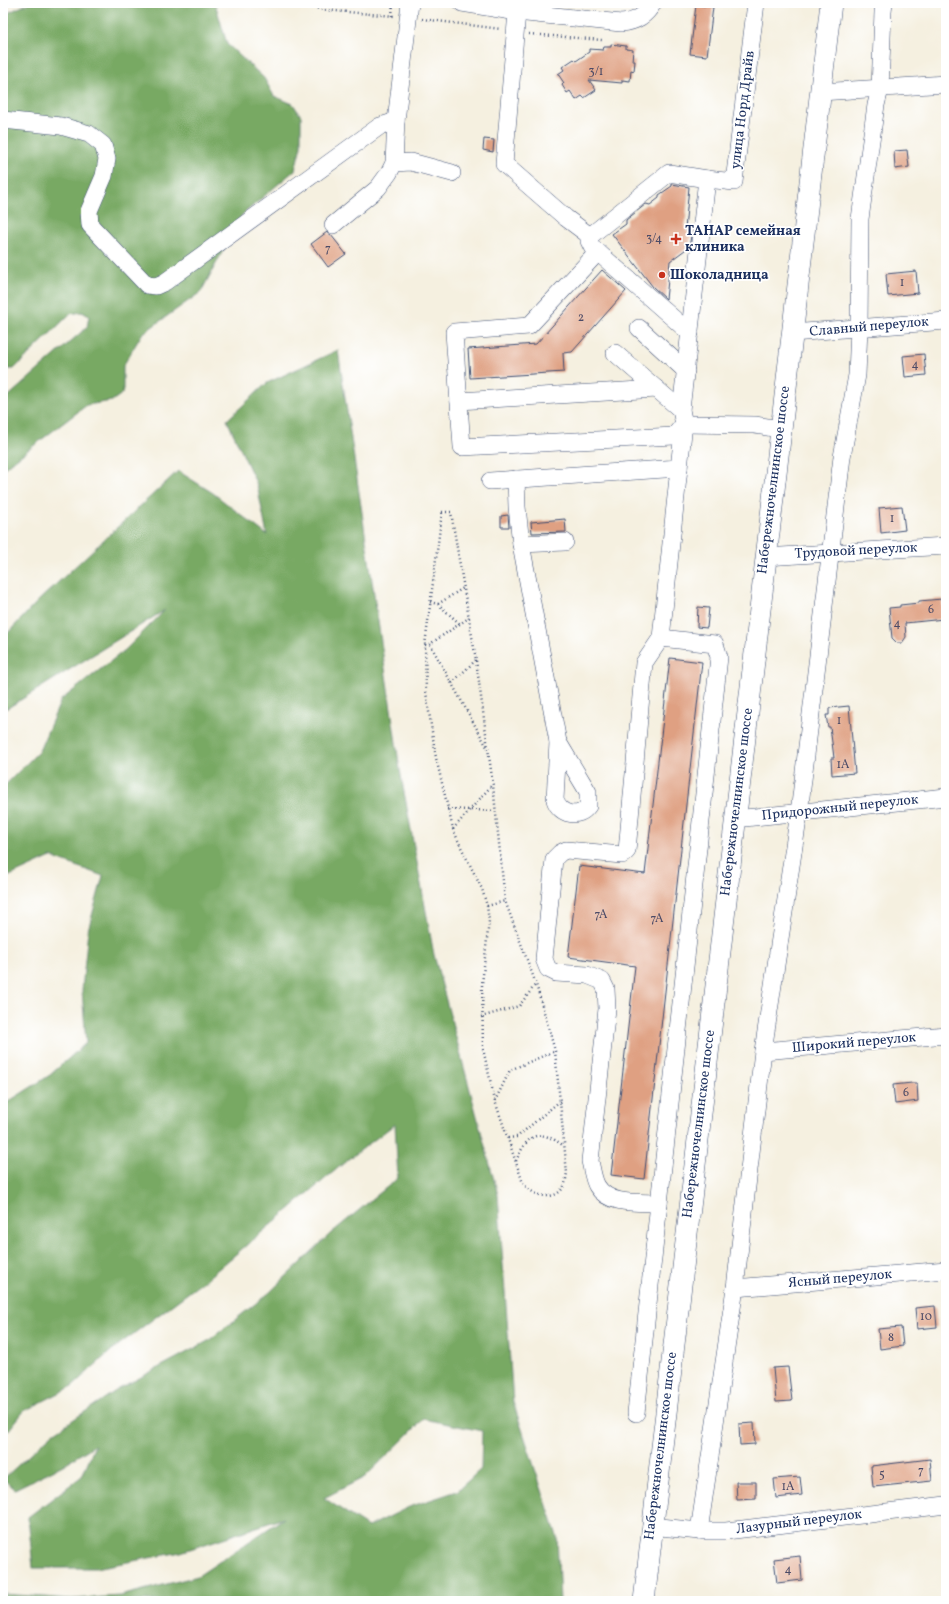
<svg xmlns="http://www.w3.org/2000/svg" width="949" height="1604" font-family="Vollkorn,serif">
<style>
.forest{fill:#78a964;stroke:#4a6c61;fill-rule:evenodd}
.building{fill:#dfa082}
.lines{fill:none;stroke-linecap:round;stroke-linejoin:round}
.minor-casing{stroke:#3c4c72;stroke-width:18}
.major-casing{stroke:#3c4c72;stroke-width:22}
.path{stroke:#3c4c72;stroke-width:2.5;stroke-dasharray:1 3;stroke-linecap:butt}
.minor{stroke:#fff;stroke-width:17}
.major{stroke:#fff;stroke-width:21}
.poi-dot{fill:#c8321e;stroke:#fff;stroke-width:1.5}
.labels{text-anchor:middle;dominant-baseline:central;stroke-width:3.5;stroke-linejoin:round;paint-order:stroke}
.number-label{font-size:12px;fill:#4c4b67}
.street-label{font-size:14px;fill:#1b2f5e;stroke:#fff}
.poi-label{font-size:14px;font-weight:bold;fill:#1b2f5e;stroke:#fff;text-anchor:start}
</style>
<rect width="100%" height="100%" fill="#fff"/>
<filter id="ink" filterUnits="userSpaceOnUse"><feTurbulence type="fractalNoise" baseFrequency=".025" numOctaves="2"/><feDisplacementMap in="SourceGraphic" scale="8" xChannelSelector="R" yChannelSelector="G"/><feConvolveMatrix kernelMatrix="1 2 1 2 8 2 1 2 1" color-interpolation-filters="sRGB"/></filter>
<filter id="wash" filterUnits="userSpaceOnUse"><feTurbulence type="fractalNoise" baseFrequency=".012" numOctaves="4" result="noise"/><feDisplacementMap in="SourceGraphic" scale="16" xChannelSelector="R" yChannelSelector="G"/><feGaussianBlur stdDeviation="0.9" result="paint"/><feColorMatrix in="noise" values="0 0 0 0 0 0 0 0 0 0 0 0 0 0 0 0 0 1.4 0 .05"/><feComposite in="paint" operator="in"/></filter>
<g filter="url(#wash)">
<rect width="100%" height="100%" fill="#f5f0e0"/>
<g class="forest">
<polygon points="29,3 215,3 227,44 264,78 274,96 293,104 301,116 301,146 295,170 242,215 201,292 142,334 123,366 123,393 112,401 87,405 3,469 3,401 87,327 89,316 82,312 70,314 14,369 3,369 3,15"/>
<path d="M338,350L400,770L434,955L498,1195L513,1402L557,1536L560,1601H3V1594L71,1599L120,1596L198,1576L284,1518L181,1552L96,1568H33L28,1517L82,1476L95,1445L63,1465L15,1489L3,1479L52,1434L117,1390L208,1341L269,1293L330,1234L398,1178L395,1124L344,1163L204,1281L112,1350L71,1387L24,1411L8,1431L3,1433V1105L50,1075L86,1043L82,990L88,930L103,876L51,857L3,879V787L39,751L61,700L125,650L165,610L3,711V638L39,600L178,471L213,493L267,535L257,485L227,420L267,383ZM424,1419L482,1431L481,1469L457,1491L409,1507L368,1527L324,1498L365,1477Z"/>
</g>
<g id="blocks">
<g class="building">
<polygon points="696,5 713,7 707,56 690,54"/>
<polygon points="611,44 626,46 626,49 633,50 632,61 635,61 634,71 631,70 630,81 622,80 622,83 589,80 596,90 584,98 582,96 576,100 570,91 567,93 562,85 564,83 558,74 564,70 562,67 574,59 576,61 589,52 589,49 603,50 604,47 611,47"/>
<polygon points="484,139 494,140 493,152 483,150"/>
<polygon points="907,150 909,167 895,169 894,151"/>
<polygon points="672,184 689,187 685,229 691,236 689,247 670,261 666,299 653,287 612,234 626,224 626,220 646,204 650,205 659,198 659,195 672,186"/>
<polygon points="327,232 331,235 346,254 328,267 311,244"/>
<polygon points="602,270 626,291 572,352 563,353 564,372 470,378 468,349 536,344"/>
<polygon points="916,271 918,293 888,296 886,274"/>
<polygon points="924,354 926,375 905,377 903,356"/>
<polygon points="902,506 905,530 881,533 879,508"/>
<polygon points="508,515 509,527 501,527 501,516"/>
<polygon points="565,519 566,532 532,533 531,522"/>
<polygon points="942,599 944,619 905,623 906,637 902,643 897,643 892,638 889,608 900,607 900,605 919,603 919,601"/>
<polygon points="698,607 709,608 707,628 697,627"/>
<polygon points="670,658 702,662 644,1179 611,1175 635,966 568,957 579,866 645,874"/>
<polygon points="849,706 855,773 832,775 831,758 834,758 833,750 830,727 828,727 826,715 829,715 829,708"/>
<polygon points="912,1083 917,1083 918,1101 895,1104 893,1085"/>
<polygon points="935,1306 937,1327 917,1329 915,1308"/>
<polygon points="901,1327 903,1346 880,1349 878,1329"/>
<polygon points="788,1367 792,1401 776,1402 773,1368"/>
<polygon points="754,1423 755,1444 740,1445 739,1424"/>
<polygon points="930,1459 932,1481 873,1487 871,1466"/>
<polygon points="800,1477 802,1495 776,1498 774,1479"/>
<polygon points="736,1482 756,1482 756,1499 737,1500"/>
<polygon points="800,1556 802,1580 777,1583 774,1559"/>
</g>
</g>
</g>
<g filter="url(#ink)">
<use href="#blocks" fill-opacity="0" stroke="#3c4c72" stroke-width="1"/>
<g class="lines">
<defs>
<g id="minor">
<path d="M462,3L517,12L621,23C635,22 646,16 653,3"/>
<polyline points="517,12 504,164 566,218 590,236"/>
<polyline points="820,92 946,84"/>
<polyline points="3,120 61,126 89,134 103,145 107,159 104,176 89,211 90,225 147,285 156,286 165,282 380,126 396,121"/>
<polyline points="394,163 411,162 452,173"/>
<polyline points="333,225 378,188 389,173 394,163 396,121 410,3"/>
<polyline points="598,252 529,326 454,332 462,447 674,436 684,424"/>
<polyline points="639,328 686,371"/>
<polyline points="690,333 592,247 589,241 590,236 669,173 707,179"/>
<polyline points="792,333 946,321"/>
<polyline points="615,353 681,410"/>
<polyline points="459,401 657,389"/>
<polyline points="684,424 755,425 780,429"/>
<polyline points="516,479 517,507 521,544 558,742"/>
<polyline points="490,481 679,468 684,424 681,410 707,179 734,182 756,3"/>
<polyline points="521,544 565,542"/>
<polyline points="765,557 946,546"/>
<path d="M558,742L588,792V806C579,819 560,815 555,800Z"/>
<polyline points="735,819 946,797"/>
<polyline points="763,1051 946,1035"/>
<path d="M659,1203C639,1202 609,1206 597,1186C593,1179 592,1169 590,1161L607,1009L606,989L602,981L587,975L556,973L548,969L544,959L554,859L560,853L566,850L622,855L627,851L644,663L661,638L679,468"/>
<polyline points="735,1288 946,1270"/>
<polyline points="636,1413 719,657 715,644 661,638"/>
<polyline points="651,1526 699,1531 726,1531 946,1505"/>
<polyline points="699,1531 735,1288 763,1051 799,813 842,457 857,375 859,328 860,219 876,105 880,89 883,12 884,3"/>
</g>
<polyline id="major" points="644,1601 831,3"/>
</defs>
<use href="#minor" class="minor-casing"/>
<use href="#major" class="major-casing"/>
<g class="path">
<polyline points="302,3 311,7 324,10 394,16"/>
<polyline points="392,16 393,3"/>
<polyline points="422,19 501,29"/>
<polyline points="529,34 602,40"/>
<path d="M442,512H451L476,660L493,785L505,901L536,984L555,1051L567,1173C566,1177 566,1182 564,1186C555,1203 532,1196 523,1183L495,1101L483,1049L482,984L489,921L487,906L482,889L461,847L453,829L436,758L426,692L425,645Z"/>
<polyline points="430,602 438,604 460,624"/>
<polyline points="438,604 465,587"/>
<polyline points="430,644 487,747"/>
<polyline points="425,645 430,644 470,617"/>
<polyline points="452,683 476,660"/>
<polyline points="447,809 495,811"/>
<polyline points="453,829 492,785"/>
<polyline points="487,906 505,901"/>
<polyline points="481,1017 519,1006 536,984"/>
<polyline points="495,1101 510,1070 555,1051"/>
<polyline points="508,1138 517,1137 560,1101"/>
<path d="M516,1161C528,1133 539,1128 564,1146"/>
</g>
<use href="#minor" class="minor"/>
<use href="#major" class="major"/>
</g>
</g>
<g class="poi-dot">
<path d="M674 233h4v4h4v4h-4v4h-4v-4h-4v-4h4z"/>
<circle cx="662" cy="275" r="4"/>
</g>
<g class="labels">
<g class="number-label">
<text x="596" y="72">3/1</text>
<text x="654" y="239">3/4</text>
<text x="328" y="249">7</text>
<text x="902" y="283">1</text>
<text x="581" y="318">2</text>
<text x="915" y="365">4</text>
<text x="892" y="519">1</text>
<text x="931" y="610">6</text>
<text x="897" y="624">4</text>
<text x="839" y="721">1</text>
<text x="843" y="765">1А</text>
<text x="601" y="915">7А</text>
<text x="657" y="919">7А</text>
<text x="906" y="1093">6</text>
<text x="926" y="1317">10</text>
<text x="891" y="1338">8</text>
<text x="921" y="1471">7</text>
<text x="882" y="1475">5</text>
<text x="788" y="1487">1А</text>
<text x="788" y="1570">4</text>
</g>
<g class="street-label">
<text transform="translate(743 110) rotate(-83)">улица Норд Драйв</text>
<text transform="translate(869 327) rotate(-5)">Славный переулок</text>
<text transform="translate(774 480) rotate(-83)">Набережночелнинское шоссе</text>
<text transform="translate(856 551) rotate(-3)">Трудовой переулок</text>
<text transform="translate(737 802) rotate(-83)">Набережночелнинское шоссе</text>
<text transform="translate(840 808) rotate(-6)">Придорожный переулок</text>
<text transform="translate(854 1043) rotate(-5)">Широкий переулок</text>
<text transform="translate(699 1124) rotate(-83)">Набережночелнинское шоссе</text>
<text transform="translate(840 1279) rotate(-5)">Ясный переулок</text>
<text transform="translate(661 1446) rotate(-83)">Набережночелнинское шоссе</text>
<text transform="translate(799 1522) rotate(-7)">Лазурный переулок</text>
</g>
<g class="poi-label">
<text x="685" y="231">ТАНАР семейная<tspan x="685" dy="16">клиника</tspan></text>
<text x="670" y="275">Шоколадница</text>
</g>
</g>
<rect width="949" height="1604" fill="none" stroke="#fff" stroke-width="16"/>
</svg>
